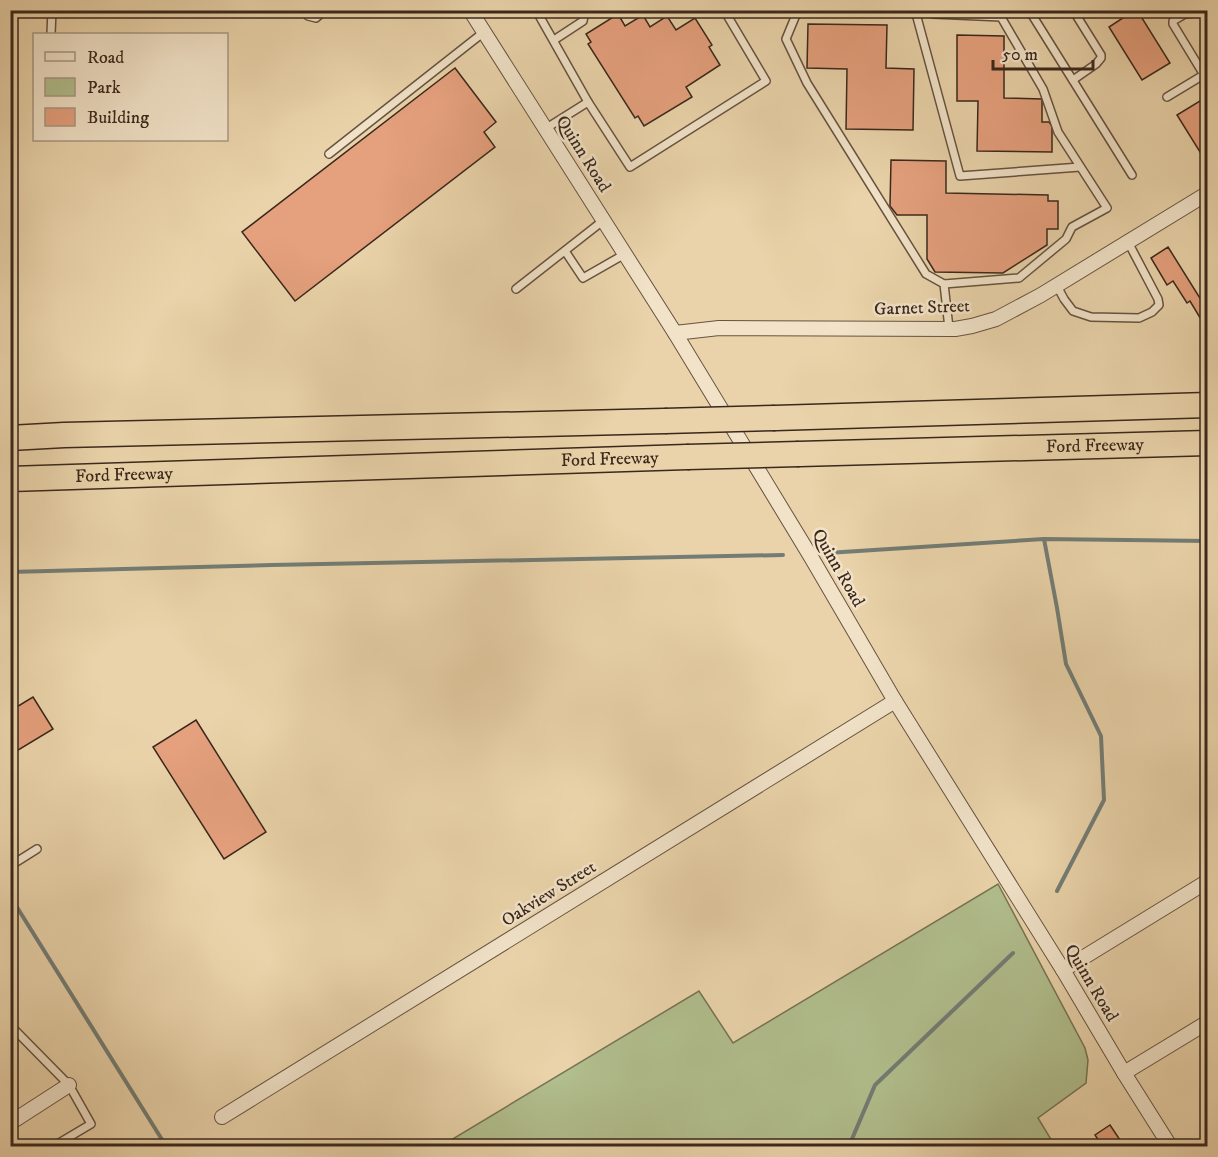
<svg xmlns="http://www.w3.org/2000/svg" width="1218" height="1157" font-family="'IM FELL DW Pica',serif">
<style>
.green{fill:#b1be8d;stroke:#767354;stroke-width:1.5}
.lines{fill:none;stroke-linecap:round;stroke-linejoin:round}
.stream{stroke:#737d75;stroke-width:4}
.building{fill:#e5a07d;stroke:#3a281c;stroke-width:1.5}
.service-casing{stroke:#665340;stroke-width:10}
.minor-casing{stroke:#665340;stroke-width:16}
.motorway-casing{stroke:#3a281c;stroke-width:27}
.service{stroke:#f1e2c8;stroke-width:7}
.minor{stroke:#f1e2c8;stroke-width:14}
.motorway{stroke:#ead3aa;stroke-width:24}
.motorway-bridge-casing{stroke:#3a281c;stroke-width:27;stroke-linecap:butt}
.motorway-bridge{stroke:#ead3aa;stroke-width:24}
.labels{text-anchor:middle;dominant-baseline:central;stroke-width:5;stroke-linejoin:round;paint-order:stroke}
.street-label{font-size:18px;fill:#3a281c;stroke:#f1e2c8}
</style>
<rect width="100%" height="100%" fill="#ead3aa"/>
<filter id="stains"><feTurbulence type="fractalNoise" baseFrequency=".00333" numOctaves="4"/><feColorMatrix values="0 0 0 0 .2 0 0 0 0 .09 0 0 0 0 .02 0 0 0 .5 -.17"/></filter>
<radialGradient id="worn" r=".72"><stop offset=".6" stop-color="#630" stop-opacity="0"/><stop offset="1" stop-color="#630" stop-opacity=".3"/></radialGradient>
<polygon class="green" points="998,884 1085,1048 1088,1060 1086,1083 1038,1118 1055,1146 441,1146 699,991 733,1043"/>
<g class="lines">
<g class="stream">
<polyline points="1044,539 1057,608 1066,664 1101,736 1104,800 1057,891"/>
<polyline points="827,553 1044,539 1208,541"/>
<polyline points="10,572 272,565 783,555"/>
<polyline points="10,896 166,1146"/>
<polyline points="849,1146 875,1085 1013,953"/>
</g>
</g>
<g class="building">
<polygon points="1135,10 1137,10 1170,63 1142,80 1109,27"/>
<polygon points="618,14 625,26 643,15 650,27 667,16 676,30 695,18 712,45 709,47 720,65 686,87 692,97 644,126 638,116 635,118 588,44 591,42 586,34"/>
<polygon points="808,24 887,25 886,68 914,69 913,130 846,129 847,69 807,68"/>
<polygon points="957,35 1004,36 1004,98 1042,99 1042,122 1049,122 1052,126 1052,152 977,151 978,101 957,101"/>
<polygon points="455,68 496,122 484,132 495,147 295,301 242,232"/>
<polygon points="1208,96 1208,147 1200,152 1177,115"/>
<polygon points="891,160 946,161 946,193 1048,195 1048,201 1058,201 1058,229 1047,229 1047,245 1003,273 935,272 927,259 927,215 897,215 890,206"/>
<polygon points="1168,247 1208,311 1208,318 1202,321 1190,301 1187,303 1173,281 1167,285 1151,258"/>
<polygon points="33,697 53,729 10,755 10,711"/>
<polygon points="196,720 266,832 224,859 153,747"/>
<polygon points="1110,1125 1124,1146 1102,1146 1095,1135"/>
</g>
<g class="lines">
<defs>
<g id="service">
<polyline points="304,10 308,16 316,18 325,10"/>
<polyline points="536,10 588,102 630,167 766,81 724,10"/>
<polyline points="798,10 786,39 807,83 926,274 944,284 949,328"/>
<polyline points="915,10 960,176 1080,167"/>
<polyline points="917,10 933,14 1001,17 1043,89 1058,132 1107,208 1072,227 1066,239 1019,278 944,284"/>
<polyline points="1029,10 1132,175"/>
<polyline points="1073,10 1101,55 1101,58 1096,64 1073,80"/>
<polyline points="1185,10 1185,14 1202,12 1208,21"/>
<polyline points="1185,14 1173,21 1173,24 1204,75"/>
<polyline points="51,34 52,10"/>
<polyline points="554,40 583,21 585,10"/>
<polyline points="1167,97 1205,74"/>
<polyline points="545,129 588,102"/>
<polyline points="329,154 484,32"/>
<polyline points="565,251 583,278 625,254"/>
<polyline points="1057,286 1064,299 1073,311 1091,317 1139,318 1152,312 1159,305 1158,299 1128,242"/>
<polyline points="516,289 604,220"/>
<polyline points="10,866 37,849"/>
<polyline points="10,1025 69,1085 91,1124 54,1146"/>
</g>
<g id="minor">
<polyline points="470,10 675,333 811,557 895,701 1063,970 1124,1073 1170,1146"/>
<polyline points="675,333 719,328 955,329 972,326 996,319 1041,295 1208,193"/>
<polyline points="1063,970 1208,881"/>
<polyline points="1124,1073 1208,1022"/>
<polyline points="222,1117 895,701"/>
<polyline points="10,1123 69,1085"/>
</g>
<g id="motorway">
<polyline points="775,418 1208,405"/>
<polyline points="10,438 64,435 665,421"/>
<path id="s1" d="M799,454L1208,443"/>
<path id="s2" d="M10,479L687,457"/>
</g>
</defs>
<use href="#service" class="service-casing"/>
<use href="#minor" class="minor-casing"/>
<use href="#motorway" class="motorway-casing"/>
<use href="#service" class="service"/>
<use href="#minor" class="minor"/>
<use href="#motorway" class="motorway"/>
<defs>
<g id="motorway-bridge">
<polyline points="665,421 775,418"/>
<polyline points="687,457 799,454"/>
</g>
</defs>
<use href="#motorway-bridge" class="motorway-bridge-casing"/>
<use href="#motorway-bridge" class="motorway-bridge"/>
</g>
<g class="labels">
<g class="street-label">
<text transform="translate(583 154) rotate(58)">Quinn Road</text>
<text transform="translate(922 308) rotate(-2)">Garnet Street</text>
<text stroke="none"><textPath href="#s1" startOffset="296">Ford Freeway</textPath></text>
<text stroke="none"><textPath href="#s2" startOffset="600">Ford Freeway</textPath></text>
<text stroke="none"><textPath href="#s2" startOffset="114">Ford Freeway</textPath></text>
<text transform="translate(838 568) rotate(60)">Quinn Road</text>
<text transform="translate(549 894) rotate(-32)">Oakview Street</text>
<text transform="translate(1091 983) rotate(59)">Quinn Road</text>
</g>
</g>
<rect width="1218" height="1157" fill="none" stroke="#ead3aa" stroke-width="36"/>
<rect x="12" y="12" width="1194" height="1133" fill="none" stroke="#3a281c" stroke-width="3"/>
<rect x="18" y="18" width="1182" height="1121" fill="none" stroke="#3a281c" stroke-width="1.5"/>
<rect x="33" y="33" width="195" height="108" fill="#f1e2c8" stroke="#a89883" stroke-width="1.5"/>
<rect x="45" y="52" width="30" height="9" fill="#f1e2c8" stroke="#a89883" stroke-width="1.5"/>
<text x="87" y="63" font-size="18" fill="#3a281c">Road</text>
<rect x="45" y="78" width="30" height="18" fill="#b1be8d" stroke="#a89883" stroke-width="1.5"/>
<text x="87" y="93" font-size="18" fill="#3a281c">Park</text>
<rect x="45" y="108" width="30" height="18" fill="#e5a07d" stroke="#a89883" stroke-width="1.5"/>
<text x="87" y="123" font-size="18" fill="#3a281c">Building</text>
<path d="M993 60v9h100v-9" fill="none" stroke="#3a281c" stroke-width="3"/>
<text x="1002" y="60" font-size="18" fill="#3a281c" stroke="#f1e2c8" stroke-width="4.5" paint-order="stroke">50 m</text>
<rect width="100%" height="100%" filter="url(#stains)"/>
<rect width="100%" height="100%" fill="url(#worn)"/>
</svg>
